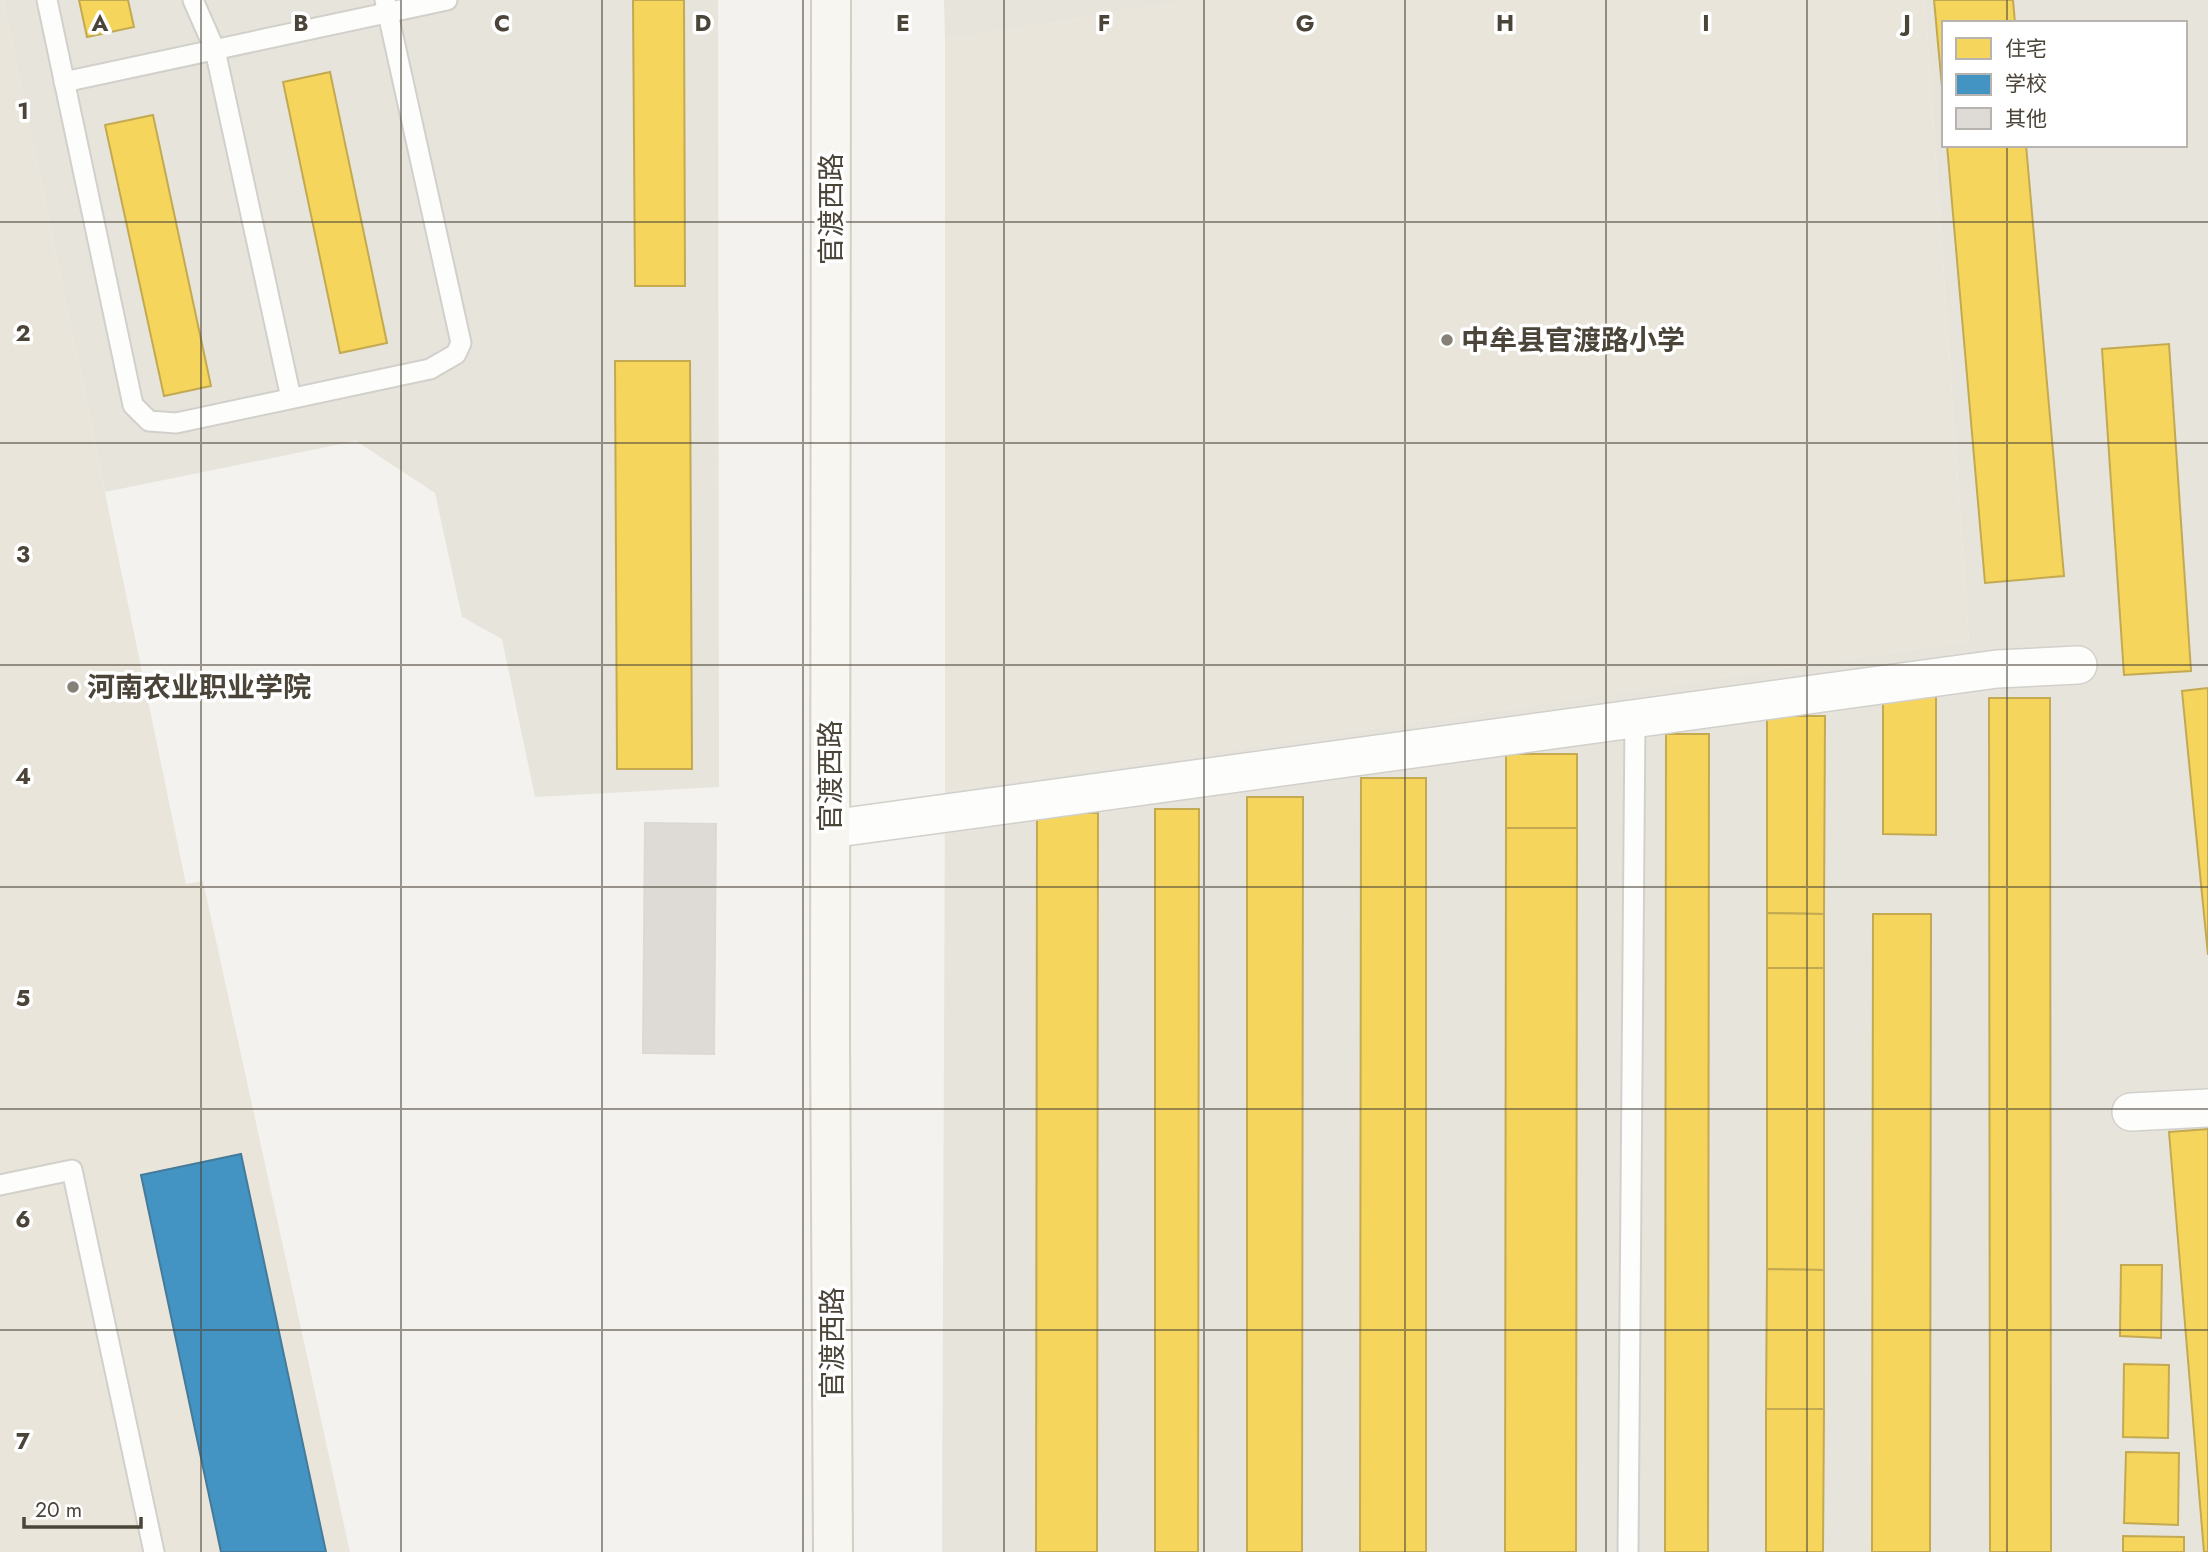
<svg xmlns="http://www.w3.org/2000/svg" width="2208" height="1552" font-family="Jost,'Noto Sans SC',sans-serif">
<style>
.residential{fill:#e7e4dc;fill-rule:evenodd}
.education{fill:#eae5da}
.homes{fill:#f6d55c;stroke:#c3aa52;stroke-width:2}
.schools{fill:#4393c3;stroke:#457b9a;stroke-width:2}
.building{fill:#dedbd6;stroke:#dcd9d4;stroke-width:2}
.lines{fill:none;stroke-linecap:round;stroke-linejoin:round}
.lane-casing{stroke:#d2d0cb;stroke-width:23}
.street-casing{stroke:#d2d0cb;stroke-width:40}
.secondary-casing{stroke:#d3cfc5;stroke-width:42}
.lane{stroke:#fdfdfc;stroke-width:19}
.street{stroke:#fdfdfc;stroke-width:37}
.secondary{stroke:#f7f6f1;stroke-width:38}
.grid{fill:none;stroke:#4b4439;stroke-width:2;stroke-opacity:0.55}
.poi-dot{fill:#868178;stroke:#fff;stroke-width:2.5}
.labels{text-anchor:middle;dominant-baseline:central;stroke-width:7;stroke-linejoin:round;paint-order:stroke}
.street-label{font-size:28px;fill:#4b4439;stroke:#fff}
.poi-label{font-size:28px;font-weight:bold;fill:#4b4439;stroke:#fff;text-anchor:start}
.grid-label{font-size:23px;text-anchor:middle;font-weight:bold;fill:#4b4439;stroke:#fff;stroke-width:7;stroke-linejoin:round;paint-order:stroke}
</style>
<rect width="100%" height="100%" fill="#f4f2ee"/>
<g class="residential">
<polygon points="3,0 718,0 719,787 535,797 502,639 462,617 435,493 356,441 105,492"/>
<polygon points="944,0 1195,0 945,40"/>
<path d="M1925,0H2208V1552H942L945,791L1969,641ZM1944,23H2185V145H1944Z"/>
</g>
<g class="education">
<polygon points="0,0 3,0 186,884 203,881 350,1552 0,1552"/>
<polygon points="1195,0 1925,0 1969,641 945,791 945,40"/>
</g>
<g class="homes">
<polygon points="79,0 128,0 134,27 87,37"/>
<polygon points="633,0 684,0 685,286 635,286"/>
<polygon points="1934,0 2013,0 2015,23 1944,23 1944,109"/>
<polygon points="330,72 387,343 340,353 283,82"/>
<polygon points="153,115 211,386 164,396 105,125"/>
<polygon points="1947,145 2026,145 2064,576 1985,583"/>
<polygon points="2169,344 2191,671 2124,675 2102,349"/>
<polygon points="615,361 690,361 692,769 617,769"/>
<polygon points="2208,688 2208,955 2182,691"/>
<polygon points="1883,695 1936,695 1936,835 1883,834"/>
<polygon points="1989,698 2050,698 2051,1552 1990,1552"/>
<polygon points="1767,716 1825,716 1824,914 1767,913"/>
<polygon points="1666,734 1709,734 1708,1552 1665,1552"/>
<rect x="1506" y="754" width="71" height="74"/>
<polygon points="1361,778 1426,778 1426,1552 1360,1552"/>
<polygon points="1247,797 1303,797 1302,1552 1247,1552"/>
<polygon points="1155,809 1199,809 1198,1552 1155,1552"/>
<polygon points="1037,813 1098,813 1097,1552 1036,1552"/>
<polygon points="1506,828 1577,828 1576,1552 1505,1552"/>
<polygon points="1767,913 1824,914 1824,968 1767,968"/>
<polygon points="1873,914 1931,914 1930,1552 1872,1552"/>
<polygon points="1767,968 1824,968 1824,1270 1767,1269"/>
<polygon points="2208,1129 2208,1552 2204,1552 2169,1132"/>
<polygon points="2121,1265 2162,1265 2161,1338 2120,1336"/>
<polygon points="1767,1269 1824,1270 1824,1409 1766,1409"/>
<polygon points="2124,1364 2169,1365 2168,1438 2123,1437"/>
<polygon points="1766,1409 1824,1409 1823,1552 1766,1552"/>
<polygon points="2126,1452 2179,1453 2178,1525 2124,1523"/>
<polygon points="2123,1536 2184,1537 2184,1552 2123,1552"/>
</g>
<polygon class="schools" points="241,1154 326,1552 221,1552 141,1175"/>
<polygon class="building" points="645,823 716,824 714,1054 643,1053"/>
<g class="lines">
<defs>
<g id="lane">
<polyline points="47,0 133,405 149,421 176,423 430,369 456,354 461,343 385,0"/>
<polyline points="193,0 215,50 291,398"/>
<polyline points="64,82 447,0"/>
<polyline points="0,1185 72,1170 154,1552"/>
<polyline points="1628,1552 1635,718"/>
</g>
<g id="street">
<polyline points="830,829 1997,669 2078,665"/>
<polyline points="2131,1112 2208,1108"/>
</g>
<polyline id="secondary" points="831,0 830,1033 833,1552"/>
</defs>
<use href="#lane" class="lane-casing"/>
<use href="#street" class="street-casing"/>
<use href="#secondary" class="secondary-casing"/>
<use href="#lane" class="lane"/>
<use href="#street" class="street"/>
<use href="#secondary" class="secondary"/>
</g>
<path class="grid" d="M201,0V1552M401,0V1552M602,0V1552M803,0V1552M1004,0V1552M1204,0V1552M1405,0V1552M1606,0V1552M1807,0V1552M2007,0V23M2007,145V1552M0,222H2208M0,443H2208M0,665H2208M0,887H2208M0,1109H2208M0,1330H2208"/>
<g class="poi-dot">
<circle cx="1447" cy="340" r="7"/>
<circle cx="73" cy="687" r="7"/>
</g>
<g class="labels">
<g class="street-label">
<text transform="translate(831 209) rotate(-90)">官渡西路</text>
<text transform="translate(830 776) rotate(-90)">官渡西路</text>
<text transform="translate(832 1343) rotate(-90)">官渡西路</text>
</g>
<g class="poi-label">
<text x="1461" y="340">中牟县官渡路小学</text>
<text x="87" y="687">河南农业职业学院</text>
</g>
</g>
<g class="grid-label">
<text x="100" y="31">A</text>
<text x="301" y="31">B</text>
<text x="502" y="31">C</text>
<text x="703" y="31">D</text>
<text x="903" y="31">E</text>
<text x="1104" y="31">F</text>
<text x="1305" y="31">G</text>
<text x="1505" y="31">H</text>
<text x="1706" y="31">I</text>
<text x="1907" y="31">J</text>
<text x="23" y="119">1</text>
<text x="23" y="341">2</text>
<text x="23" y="562">3</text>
<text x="23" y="784">4</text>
<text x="23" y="1006">5</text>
<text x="23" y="1227">6</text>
<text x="23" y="1449">7</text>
</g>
<rect x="1942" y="21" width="245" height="126" fill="#ffffff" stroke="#b7b4b0" stroke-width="2"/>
<rect x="1956" y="38" width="35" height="21" fill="#f6d55c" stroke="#b7b4b0" stroke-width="2"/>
<text x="2005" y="56" font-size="21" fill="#4b4439">住宅</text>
<rect x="1956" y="74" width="35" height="21" fill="#4393c3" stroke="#b7b4b0" stroke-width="2"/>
<text x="2005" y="91" font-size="21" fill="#4b4439">学校</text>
<rect x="1956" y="108" width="35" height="21" fill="#dedbd6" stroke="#b7b4b0" stroke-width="2"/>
<text x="2005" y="126" font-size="21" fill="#4b4439">其他</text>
<path d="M24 1517v10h117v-10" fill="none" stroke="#4b4439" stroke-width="3.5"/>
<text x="35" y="1517" font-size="21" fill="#4b4439" stroke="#ffffff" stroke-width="5" paint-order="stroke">20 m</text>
</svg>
